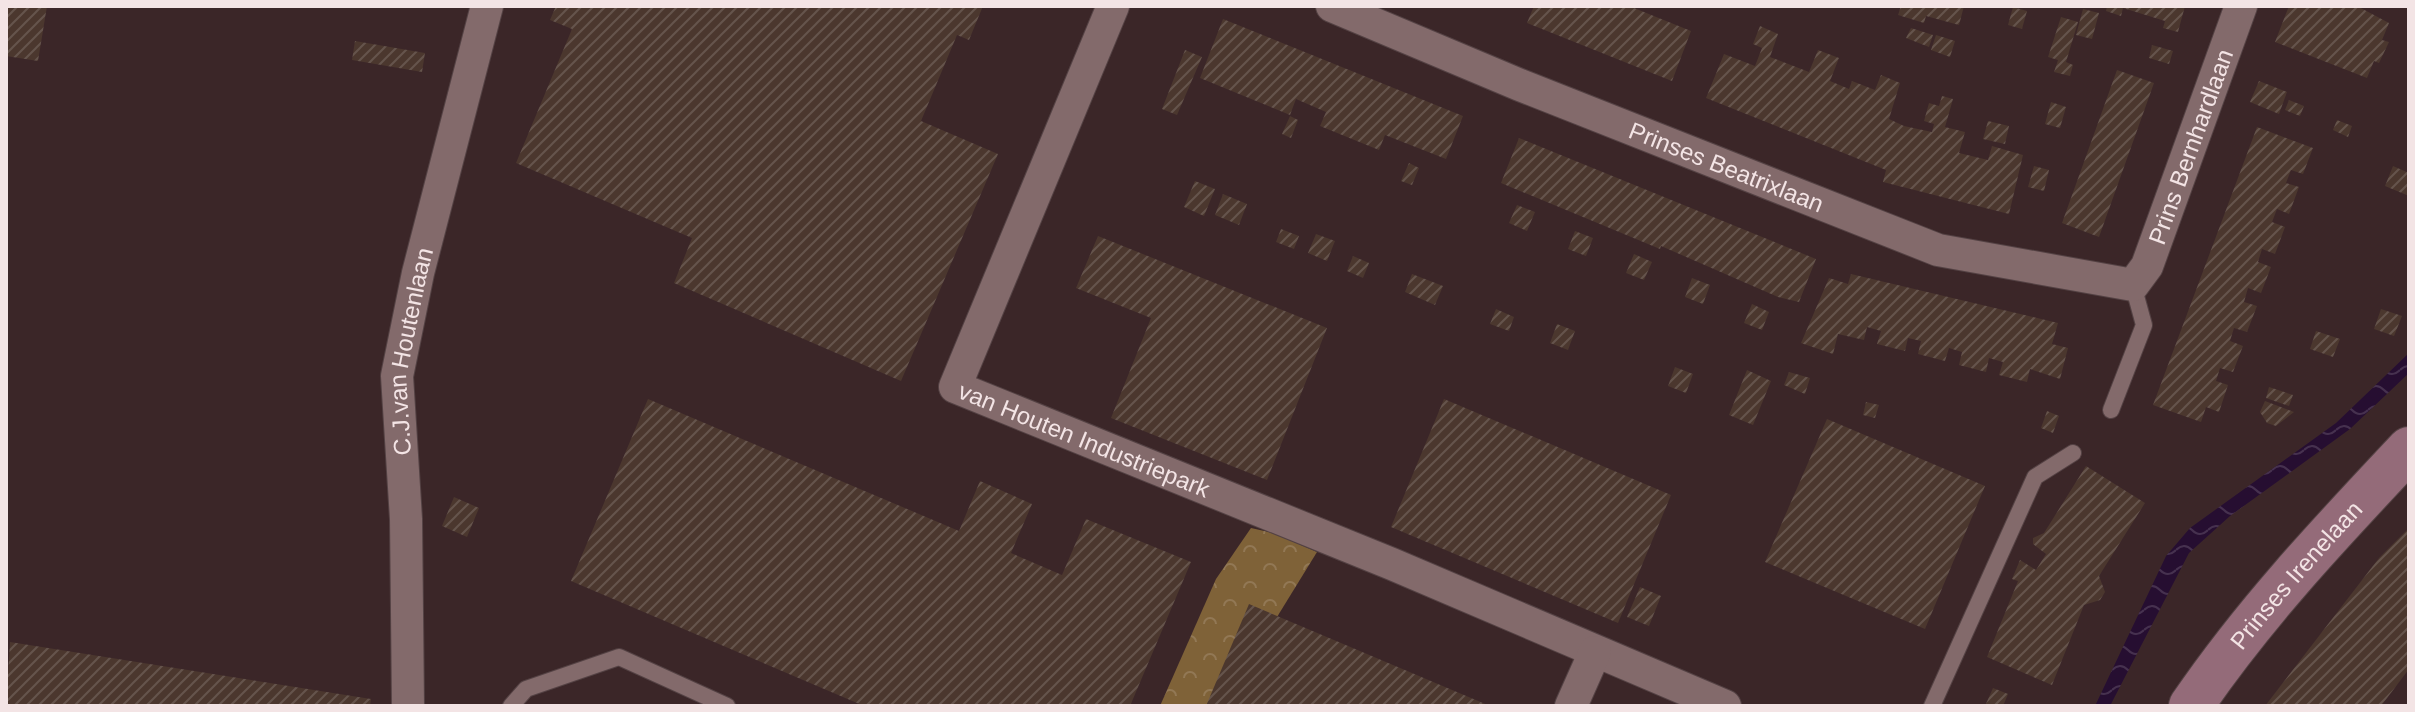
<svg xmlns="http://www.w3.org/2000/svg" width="2415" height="712" font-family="Helvetica,sans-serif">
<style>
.forest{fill:url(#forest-crowns)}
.water{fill:url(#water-waves)}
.building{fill:url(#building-hatch)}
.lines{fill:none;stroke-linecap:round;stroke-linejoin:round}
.lane-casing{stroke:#544244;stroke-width:18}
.street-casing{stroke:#544244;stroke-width:34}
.secondary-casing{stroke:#544244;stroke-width:46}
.lane{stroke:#836a6b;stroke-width:16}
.street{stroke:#836a6b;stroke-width:32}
.secondary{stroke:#946b79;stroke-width:44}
.labels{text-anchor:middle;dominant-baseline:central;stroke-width:8;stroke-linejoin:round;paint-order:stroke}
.street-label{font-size:24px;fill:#f3e4e5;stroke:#3b2628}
</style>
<defs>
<pattern id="forest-crowns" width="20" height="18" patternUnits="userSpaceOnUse" patternTransform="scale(2)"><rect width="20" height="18" fill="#7f6238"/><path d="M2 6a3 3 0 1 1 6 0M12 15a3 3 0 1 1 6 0" fill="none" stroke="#927855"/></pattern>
<pattern id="water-waves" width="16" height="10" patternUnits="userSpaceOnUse" patternTransform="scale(2)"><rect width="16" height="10" fill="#260e31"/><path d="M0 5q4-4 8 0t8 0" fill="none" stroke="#46314f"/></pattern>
<pattern id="building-hatch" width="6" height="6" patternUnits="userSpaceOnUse" patternTransform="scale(2)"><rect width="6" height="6" fill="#4b372e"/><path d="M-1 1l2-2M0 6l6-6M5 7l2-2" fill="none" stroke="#65544c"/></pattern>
</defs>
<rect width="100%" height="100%" fill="#3b2628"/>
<polygon class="forest" points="1251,528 1273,533 1317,552 1277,617 1206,706 1160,706 1216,579"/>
<polygon class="water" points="2409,353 2409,373 2350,429 2230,516 2189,553 2110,706 2095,706 2166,556 2190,528 2336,423"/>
<g class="building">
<polygon points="6,6 47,6 38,61 6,56"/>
<polygon points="556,6 983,6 969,40 957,35 921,121 998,154 901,381 674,283 692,238 516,163 572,29 550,20"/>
<polygon points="1534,6 1629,6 1691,31 1672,81 1527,23"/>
<polygon points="1901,6 1921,7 1964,6 1959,25 1926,16 1924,23 1898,15"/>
<polygon points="2107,6 2185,6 2178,32 2163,28 2165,21 2123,8 2121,16 2106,11"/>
<polygon points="2289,6 2357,6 2389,23 2382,40 2389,42 2379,63 2374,61 2367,78 2275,42"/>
<polygon points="2013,7 2027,11 2022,29 2008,25"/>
<polygon points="2083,9 2099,13 2092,39 2076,35"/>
<polygon points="2061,17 2078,22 2066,62 2073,65 2070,76 2054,72 2058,60 2048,57"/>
<polygon points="1223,19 1463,116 1446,159 1385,135 1379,150 1320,126 1326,112 1296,99 1290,115 1200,78"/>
<polygon points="1760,26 1778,34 1770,57 1809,72 1818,50 1839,58 1830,81 1849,89 1852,81 1875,90 1881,75 1900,83 1889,119 1904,126 1932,132 1934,124 1924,121 1929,103 1939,106 1942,96 1953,99 1945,127 1965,132 1959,153 1988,160 1992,146 2023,155 2009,214 1883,182 1886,170 1706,98 1724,54 1755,66 1762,48 1753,44"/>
<polygon points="1911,28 1933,35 1929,47 1906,38"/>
<polygon points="1936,35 1955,41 1950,57 1931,50"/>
<polygon points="355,41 425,53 422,72 352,60"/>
<polygon points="2152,45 2173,51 2169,64 2149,58"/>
<polygon points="1185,50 1202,57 1177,115 1162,109"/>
<polygon points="2117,70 2154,83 2099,237 2062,223"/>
<polygon points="2259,81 2287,92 2279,114 2250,102"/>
<polygon points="2289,100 2304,106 2300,116 2285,110"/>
<polygon points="2051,102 2066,107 2060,128 2045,124"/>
<polygon points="1290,116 1298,120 1291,138 1282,134"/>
<polygon points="2337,120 2352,126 2348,137 2333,130"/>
<polygon points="1988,121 2009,126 2005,144 1983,139"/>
<polygon points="2257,127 2313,148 2303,174 2291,170 2286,183 2299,187 2289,214 2277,209 2272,222 2285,227 2275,254 2262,249 2258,262 2271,267 2261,293 2248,288 2244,302 2257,306 2247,332 2234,328 2230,341 2243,346 2233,372 2220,368 2216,381 2228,385 2219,412 2206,407 2201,422 2153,405"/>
<polygon points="1519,138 1816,259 1799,302 1778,297 1661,246 1660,249 1501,183"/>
<polygon points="1409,163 1419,168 1412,185 1401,181"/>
<polygon points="2034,166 2049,170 2044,191 2028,187"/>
<polygon points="2393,166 2409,173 2409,196 2385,186"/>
<polygon points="1195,181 1215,189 1204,216 1184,207"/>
<polygon points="1223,194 1247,204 1239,225 1215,215"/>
<polygon points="1517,205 1535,212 1527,231 1509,223"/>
<polygon points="1281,229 1299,236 1294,249 1276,242"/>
<polygon points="1575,231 1593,238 1586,256 1568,249"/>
<polygon points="1316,234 1335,241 1327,261 1308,253"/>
<polygon points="1098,236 1327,328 1267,480 1111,418 1151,318 1076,288"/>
<polygon points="1634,254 1652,262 1644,280 1626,273"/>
<polygon points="1353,256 1369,263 1363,278 1347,271"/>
<polygon points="1412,274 1443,286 1435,305 1405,292"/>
<polygon points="1851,274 2058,323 2052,344 2068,348 2060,379 2030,369 2027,382 1999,375 2003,362 1989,358 1986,372 1959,365 1962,352 1949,348 1945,361 1918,354 1921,341 1908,338 1905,351 1877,344 1881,331 1867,327 1864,340 1838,334 1833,354 1801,343 1829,278 1848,284"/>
<polygon points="1692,278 1710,285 1703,304 1685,297"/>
<polygon points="1752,304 1769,312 1762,330 1744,323"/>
<polygon points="1496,309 1514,317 1509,331 1490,324"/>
<polygon points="2381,309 2402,316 2394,336 2374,329"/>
<polygon points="1557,324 1575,331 1568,350 1550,343"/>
<polygon points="2316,331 2340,339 2333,357 2310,349"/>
<polygon points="1675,367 1693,374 1686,393 1668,386"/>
<polygon points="1747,370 1771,381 1753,425 1729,415"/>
<polygon points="1789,372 1810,378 1805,394 1784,385"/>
<polygon points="2269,387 2293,395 2289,406 2266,398"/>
<polygon points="648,399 959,531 980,481 1032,504 1011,553 1062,575 1086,519 1191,562 1130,706 864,706 571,581"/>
<polygon points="1444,399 1671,495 1618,623 1391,527"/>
<polygon points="2265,401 2294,412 2276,426 2267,423 2260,412"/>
<polygon points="1866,402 1879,405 1875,418 1863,415"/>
<polygon points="2047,411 2059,416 2053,433 2041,428"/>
<polygon points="1827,419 1985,486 1925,629 1765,562"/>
<polygon points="2086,466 2145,503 2099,576 2105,592 2100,600 2084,605 2052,685 1987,657 2018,581 2012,579 2020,560 2036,570 2046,554 2033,544 2033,538 2044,533"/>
<polygon points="454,497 479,508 467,537 442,526"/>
<polygon points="2409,528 2409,669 2381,706 2265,706 2379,558"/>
<polygon points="1640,587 1661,596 1649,626 1627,617"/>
<polygon points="1249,604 1490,706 1206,706"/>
<polygon points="10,642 371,699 370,706 6,706"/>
<polygon points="1993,688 2008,694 2003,706 1985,706"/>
</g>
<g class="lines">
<defs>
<g id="lane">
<polyline points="2111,410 2144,325 2133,285"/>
<polyline points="511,706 526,689 619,657 727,706"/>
<polyline points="1932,706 2035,477 2073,453"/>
</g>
<g id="street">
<path id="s1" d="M1113,6L955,387L1392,564L1725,706"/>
<path id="s2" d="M1332,6L1520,85L1938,250L2133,285L2147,266L2241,6"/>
<path id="s3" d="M408,706L406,519L397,376L418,273L487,6"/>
<polyline points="1571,706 1595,652"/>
</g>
<g id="secondary">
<path id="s4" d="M2191,706C2255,612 2332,531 2409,449"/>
</g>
</defs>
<use href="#lane" class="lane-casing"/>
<use href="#street" class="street-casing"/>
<use href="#secondary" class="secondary-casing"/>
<use href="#lane" class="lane"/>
<use href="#street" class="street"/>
<use href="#secondary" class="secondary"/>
</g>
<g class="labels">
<g class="street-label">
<text stroke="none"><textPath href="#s2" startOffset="1002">Prins Bernhardlaan</textPath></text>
<text stroke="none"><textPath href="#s2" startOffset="426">Prinses Beatrixlaan</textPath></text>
<text stroke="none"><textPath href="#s3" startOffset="356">C.J.van Houtenlaan</textPath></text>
<text stroke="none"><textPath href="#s1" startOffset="552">van Houten Industriepark</textPath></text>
<text stroke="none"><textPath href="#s4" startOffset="168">Prinses Irenelaan</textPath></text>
</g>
</g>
<rect width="2415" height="712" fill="none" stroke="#f3e4e5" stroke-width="16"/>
</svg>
